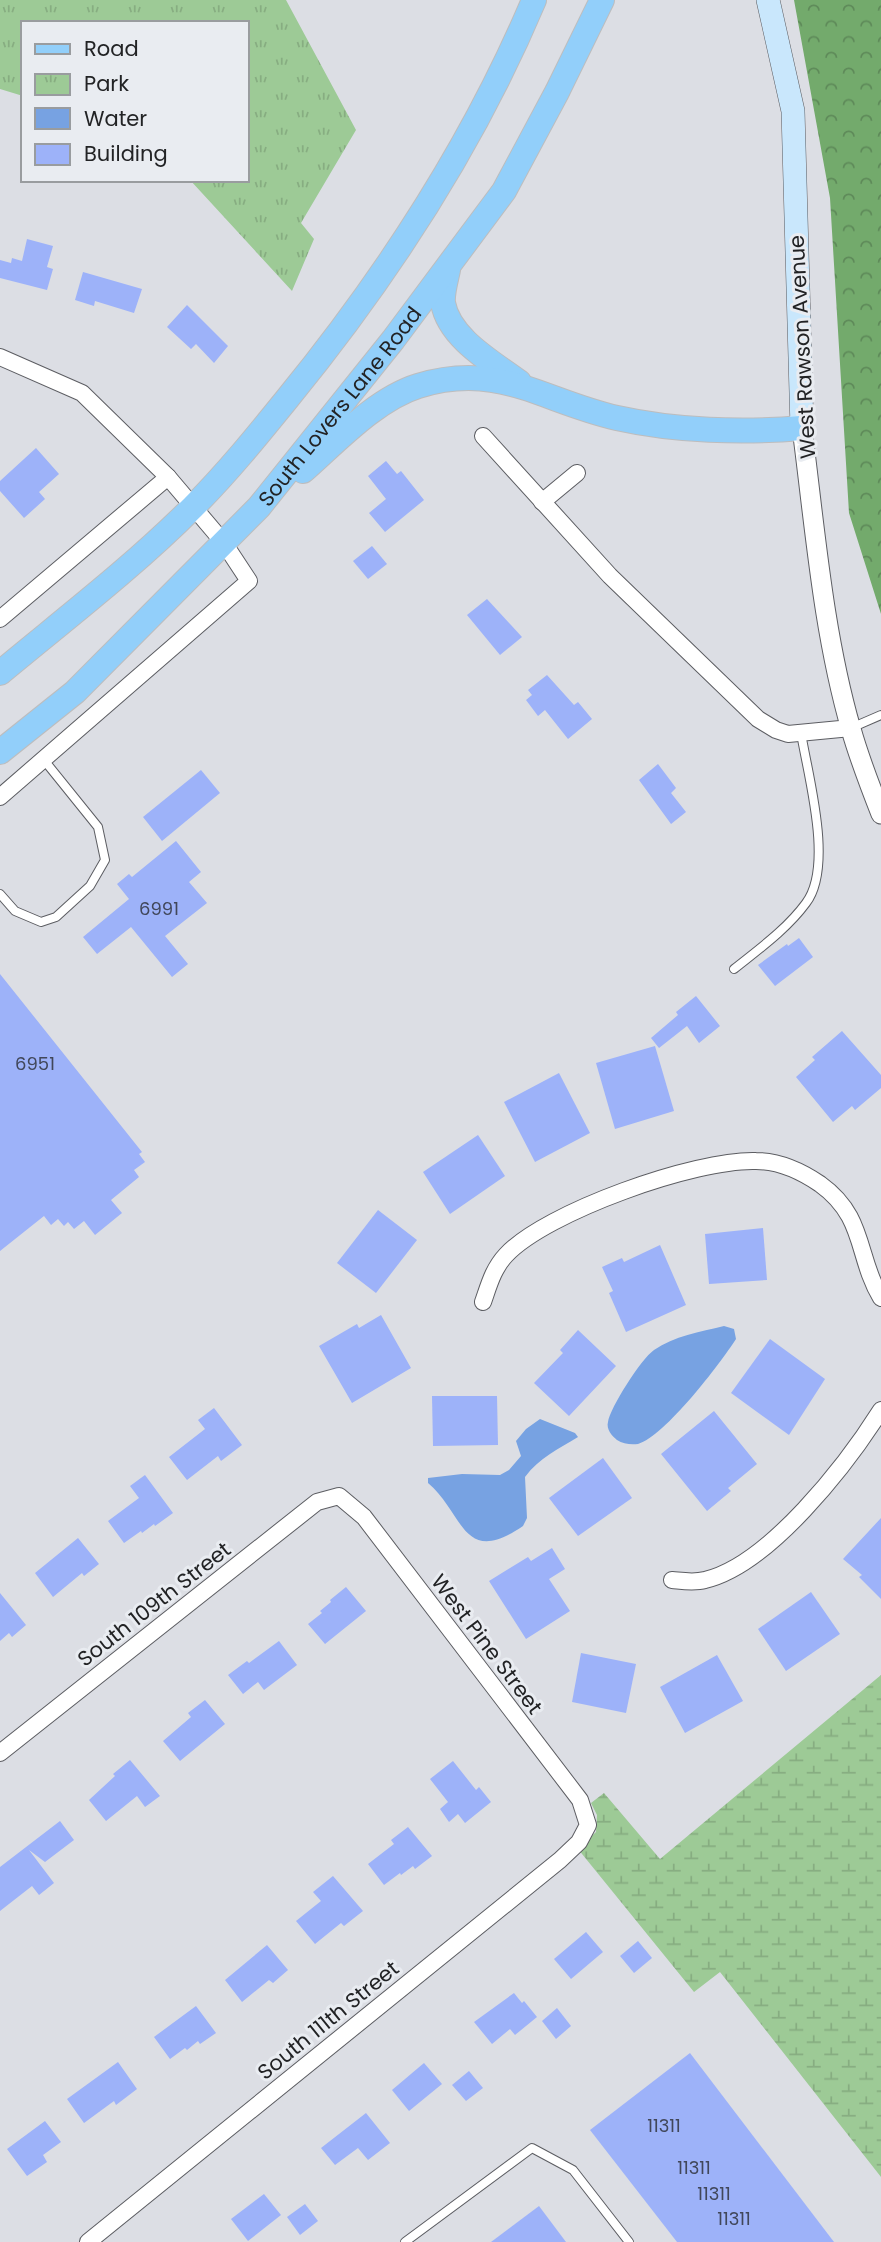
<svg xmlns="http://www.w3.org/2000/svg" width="881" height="2242" font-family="Poppins,sans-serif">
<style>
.forest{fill:url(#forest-crowns)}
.wetland{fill:url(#wetland-marsh)}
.park{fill:url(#park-tufts)}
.water{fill:#77a2e2}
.building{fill:#9db2f9}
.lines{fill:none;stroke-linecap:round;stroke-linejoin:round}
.service-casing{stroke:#5c5d62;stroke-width:10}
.minor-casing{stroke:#5c5d62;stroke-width:18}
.tertiary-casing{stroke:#5c5d62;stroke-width:21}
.secondary-casing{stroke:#5c5d62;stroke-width:24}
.primary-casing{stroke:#bdbdbe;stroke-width:26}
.service{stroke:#fff;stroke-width:8}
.minor{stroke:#fff;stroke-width:16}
.tertiary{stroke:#fff;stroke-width:19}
.secondary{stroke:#c9e7fc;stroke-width:23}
.primary{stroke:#92cffa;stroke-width:24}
.labels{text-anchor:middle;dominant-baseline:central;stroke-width:6;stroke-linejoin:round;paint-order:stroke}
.number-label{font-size:18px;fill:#41475a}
.street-label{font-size:21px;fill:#222325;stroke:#e9ecf1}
</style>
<defs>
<pattern id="forest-crowns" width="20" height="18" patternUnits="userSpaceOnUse" patternTransform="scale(1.75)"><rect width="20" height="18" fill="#73aa6c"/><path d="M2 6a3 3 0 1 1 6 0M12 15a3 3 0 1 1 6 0" fill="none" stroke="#5e8a59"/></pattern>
<pattern id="wetland-marsh" width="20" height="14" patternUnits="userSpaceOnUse" patternTransform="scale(1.75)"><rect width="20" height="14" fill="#9dca96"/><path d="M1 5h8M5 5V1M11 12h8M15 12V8" fill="none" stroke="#87ad81"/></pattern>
<pattern id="park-tufts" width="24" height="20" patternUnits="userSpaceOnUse" patternTransform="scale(1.75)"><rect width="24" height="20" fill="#9dca96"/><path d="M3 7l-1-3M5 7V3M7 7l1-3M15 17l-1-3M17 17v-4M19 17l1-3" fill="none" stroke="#87ad81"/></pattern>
</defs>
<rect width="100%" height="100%" fill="#dcdee4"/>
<polygon class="forest" points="794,0 881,0 881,614 849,513 830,198"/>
<polygon class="wetland" points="881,1675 881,2177 720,1972 694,1992 578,1849 596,1832 597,1815 591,1803 604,1793 660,1859"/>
<polygon class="park" points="0,0 286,0 356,130 301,223 314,239 292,291 190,180 247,180 247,23 23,23 23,96 0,89"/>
<g class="water">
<path d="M724,1326L734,1329L736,1339C720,1364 665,1436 638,1444C631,1445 623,1444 617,1440C612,1436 606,1429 608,1422C610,1408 641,1359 654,1350C674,1336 700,1332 724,1326Z"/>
<path d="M540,1419L575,1433L578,1437C558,1449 539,1458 525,1477L527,1518L523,1526C462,1568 464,1513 428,1483V1478L462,1474L500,1475L509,1470L521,1456L516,1441L526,1429Z"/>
</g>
<g class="building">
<polygon points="27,239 53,246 47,267 53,269 47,290 0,278 0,260 11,263 12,258 22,261"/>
<polygon points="83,272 142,289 134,313 95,301 94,306 75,300"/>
<polygon points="187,305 228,346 214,363 196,344 191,349 167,327"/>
<polygon points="36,448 59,474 39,492 45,499 24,518 0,491 0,481"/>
<polygon points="386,461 397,474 401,471 424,500 385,532 369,513 386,499 368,476"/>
<polygon points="372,546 387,564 368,579 353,561"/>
<polygon points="487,599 522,637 500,655 467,615"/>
<polygon points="547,675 574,705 578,702 592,719 568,739 545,710 538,716 526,700 532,695 528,690"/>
<polygon points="658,764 676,788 671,793 686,812 671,824 639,780"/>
<polygon points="201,770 220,793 162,841 143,817"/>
<polygon points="176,841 201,872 189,882 207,903 165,936 188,964 172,977 131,927 97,954 83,937 129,899 117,884 129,874 132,877"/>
<polygon points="799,938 813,957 775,986 758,965 787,944 788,946"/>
<polygon points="0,974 142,1152 139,1154 145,1162 134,1170 139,1177 111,1200 122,1213 95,1235 84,1221 74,1229 68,1222 64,1226 58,1219 51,1225 44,1216 0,1251"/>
<polygon points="696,996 720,1026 699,1043 687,1026 659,1048 651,1038 678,1015 676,1012"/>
<polygon points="842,1031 881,1075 881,1088 855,1110 852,1106 833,1122 796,1077 815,1060 812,1057"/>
<polygon points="655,1046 674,1111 615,1129 596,1063"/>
<polygon points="559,1073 590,1133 535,1162 504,1102"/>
<polygon points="478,1135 505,1176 450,1214 423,1172"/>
<polygon points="378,1210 417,1240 376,1293 337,1263"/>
<polygon points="763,1228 767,1280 709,1284 705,1234"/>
<polygon points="660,1245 686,1305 626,1332 609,1293 613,1291 602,1267 622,1258 624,1262"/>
<polygon points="381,1315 411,1368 352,1403 319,1346 357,1324 359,1328"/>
<polygon points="578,1330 616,1366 569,1416 534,1383 563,1353 560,1350"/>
<polygon points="770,1339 825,1379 789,1435 731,1393"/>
<polygon points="432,1396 497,1396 498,1445 433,1446"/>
<polygon points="214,1408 242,1445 221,1461 218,1456 187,1480 169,1457 205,1429 198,1420"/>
<polygon points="714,1411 757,1464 728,1488 731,1491 707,1511 661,1454"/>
<polygon points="603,1458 632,1498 578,1536 549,1498"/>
<polygon points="145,1475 173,1513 155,1526 154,1524 142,1533 141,1531 124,1543 108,1521 139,1498 130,1486"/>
<polygon points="881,1518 881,1599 859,1577 862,1575 843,1559"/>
<polygon points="78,1538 99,1564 84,1576 82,1573 53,1597 35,1573"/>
<polygon points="552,1548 565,1569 549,1579 570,1611 526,1639 489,1581 528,1557 531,1561"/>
<polygon points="346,1587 366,1611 325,1644 308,1624 322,1613 320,1611 331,1602 330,1600"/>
<polygon points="811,1592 840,1634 786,1671 758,1629"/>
<polygon points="0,1593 26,1625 12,1637 9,1633 0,1641"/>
<polygon points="279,1641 297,1665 264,1690 258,1682 243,1694 228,1675 247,1661 249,1663"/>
<polygon points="581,1653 636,1664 626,1713 572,1702"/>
<polygon points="717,1655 743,1701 685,1733 660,1687"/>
<polygon points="205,1700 225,1724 180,1761 163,1741 191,1717 188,1713"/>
<polygon points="130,1760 160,1796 145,1807 137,1796 106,1821 89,1800 115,1776 113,1774"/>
<polygon points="453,1761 476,1790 479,1787 491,1802 465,1823 458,1814 449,1822 440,1809 448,1802 430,1779"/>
<polygon points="60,1821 74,1840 45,1862 29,1850 54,1883 39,1895 32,1886 0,1911 0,1867"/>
<polygon points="408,1827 432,1856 415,1869 413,1866 401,1875 400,1873 384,1885 368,1864 394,1844 391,1840"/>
<polygon points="333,1876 363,1911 344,1926 341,1923 315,1944 296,1921 321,1901 313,1892"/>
<polygon points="586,1932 603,1952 571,1979 554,1959"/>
<polygon points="638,1941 652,1958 634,1973 620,1956"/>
<polygon points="267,1945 288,1970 273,1983 269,1980 242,2002 225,1980"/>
<polygon points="514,1993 522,2003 524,2001 537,2017 515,2035 510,2029 492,2044 474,2022"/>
<polygon points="196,2006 216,2033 200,2044 198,2041 187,2050 185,2048 170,2059 154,2037"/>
<polygon points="557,2008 571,2026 556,2039 542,2021"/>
<polygon points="690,2053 834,2242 677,2242 590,2130"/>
<polygon points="118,2062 137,2089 116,2105 114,2101 84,2123 67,2099"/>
<polygon points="424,2063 442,2084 409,2111 392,2090"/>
<polygon points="469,2071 483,2088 466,2101 452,2085"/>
<polygon points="366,2113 390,2143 368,2160 358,2148 335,2165 321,2148"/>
<polygon points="45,2121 61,2142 43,2155 47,2162 27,2176 7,2149"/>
<polygon points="264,2194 281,2215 248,2241 231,2219"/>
<polygon points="305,2204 318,2221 300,2235 287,2217"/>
<polygon points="539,2206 566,2242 491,2242"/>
</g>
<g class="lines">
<defs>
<g id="service">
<polyline points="851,728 881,715"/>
<polyline points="0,894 15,911 41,922 56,917 90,886 105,860 98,827 44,760"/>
<path d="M734,969C759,949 787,929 806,903C834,866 808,776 801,733"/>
<polyline points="405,2242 532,2148 573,2170 629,2242"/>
</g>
<g id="minor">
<polyline points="0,357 82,393 168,477 224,543 249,581 0,797"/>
<polyline points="483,436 610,576 758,719 776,730 788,734 851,728"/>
<polyline points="542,502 577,473"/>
<polyline points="0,619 168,477"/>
<path d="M483,1302C489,1285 493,1269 506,1255C546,1212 696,1159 756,1161C778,1161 801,1171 820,1184C866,1217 856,1256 881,1298"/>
<path d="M672,1580C683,1581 694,1583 705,1580C769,1565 847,1464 881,1410"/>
<polyline points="0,1753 317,1502 339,1496 364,1517 580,1800 588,1825 579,1842 560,1860 88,2242"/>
</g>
<path id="tertiary" d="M802,428C815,528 823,632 851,729C859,758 870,786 881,814"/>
<polyline id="secondary" points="768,0 793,111 802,428"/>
<g id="primary">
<path d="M448,270C446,280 442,293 443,303C449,338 492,362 519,382"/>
<path d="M303,471C336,442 376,399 418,386C499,361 542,401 617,418C675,431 743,433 802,428"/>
<path d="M0,673C65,619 133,567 193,507C227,473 257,436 287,399C386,278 473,145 534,0"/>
<path id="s1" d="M0,752L75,692L259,507L393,340L504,191L557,92L602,0"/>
</g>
</defs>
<use href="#service" class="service-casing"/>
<use href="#minor" class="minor-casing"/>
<use href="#tertiary" class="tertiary-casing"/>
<use href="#secondary" class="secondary-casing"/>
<use href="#primary" class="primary-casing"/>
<use href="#service" class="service"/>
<use href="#minor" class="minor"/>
<use href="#tertiary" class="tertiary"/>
<use href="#secondary" class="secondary"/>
<use href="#primary" class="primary"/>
</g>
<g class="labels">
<g class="number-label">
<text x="159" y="908">6991</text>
<text x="35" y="1063">6951</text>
<text x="664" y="2125">11311</text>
<text x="694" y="2167">11311</text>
<text x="714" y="2193">11311</text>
<text x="734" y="2218">11311</text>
</g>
<g class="street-label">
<text transform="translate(802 347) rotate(-93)">West Rawson Avenue</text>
<text stroke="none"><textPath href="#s1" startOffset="486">South Lovers Lane Road</textPath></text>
<text transform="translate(154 1604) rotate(-38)">South 109th Street</text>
<text transform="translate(487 1644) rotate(53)">West Pine Street</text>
<text transform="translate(328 2020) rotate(-39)">South 111th Street</text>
</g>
</g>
<rect x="21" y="21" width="228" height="161" fill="#e9ecf1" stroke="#999c9f" stroke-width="2"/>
<rect x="35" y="44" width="35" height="10" fill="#92cffa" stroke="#999c9f" stroke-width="2"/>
<text x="84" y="56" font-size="21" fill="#222325">Road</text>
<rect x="35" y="74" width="35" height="21" fill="url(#park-tufts)" stroke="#999c9f" stroke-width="2"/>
<text x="84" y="91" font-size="21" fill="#222325">Park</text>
<rect x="35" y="108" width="35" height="21" fill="#77a2e2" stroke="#999c9f" stroke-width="2"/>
<text x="84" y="126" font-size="21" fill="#222325">Water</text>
<rect x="35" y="144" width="35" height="21" fill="#9db2f9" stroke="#999c9f" stroke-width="2"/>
<text x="84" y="161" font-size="21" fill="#222325">Building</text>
</svg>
